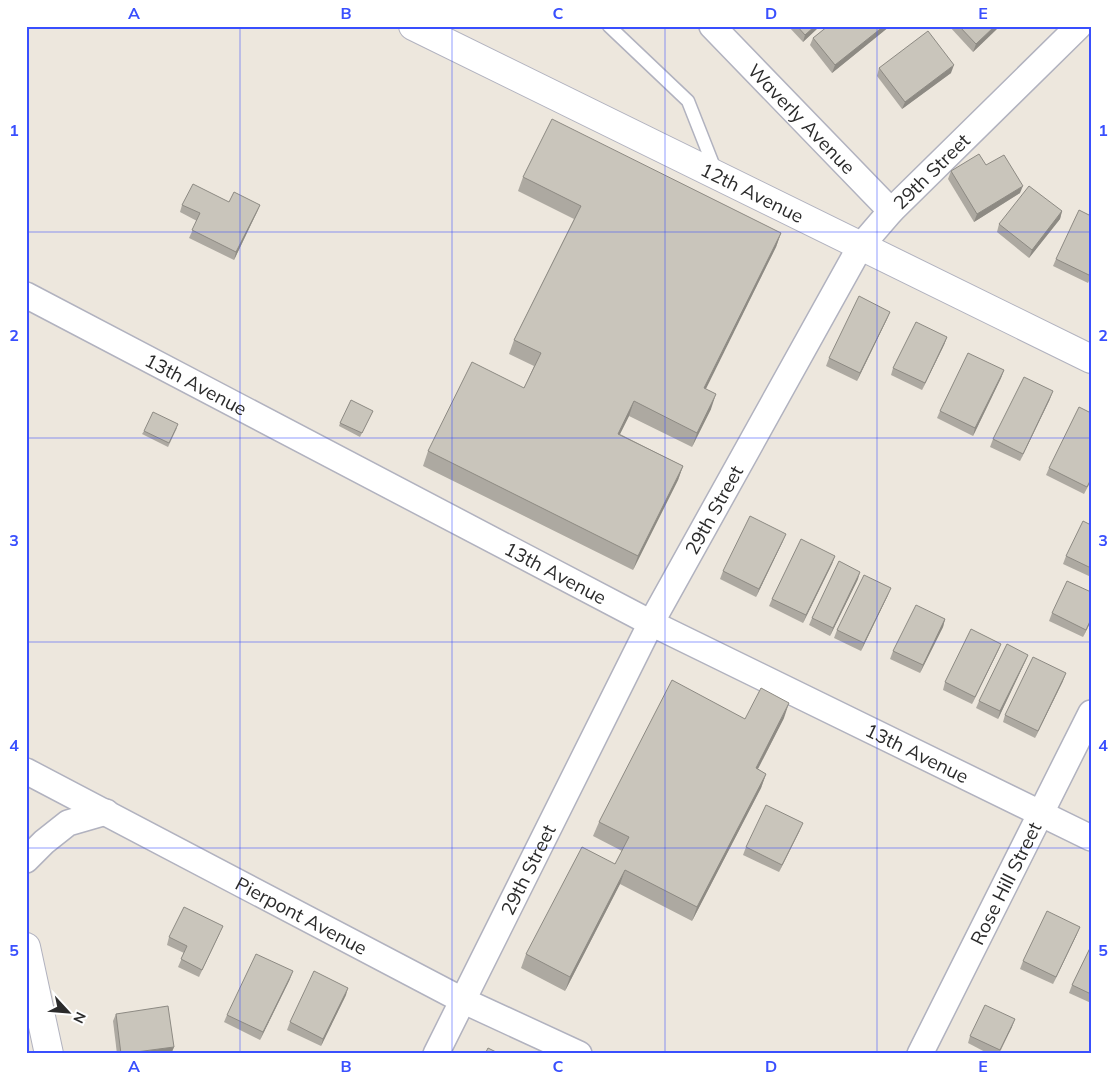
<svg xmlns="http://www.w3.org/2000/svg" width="1117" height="1080" font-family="Mulish,sans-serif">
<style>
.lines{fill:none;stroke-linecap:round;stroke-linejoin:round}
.service-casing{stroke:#b1b2bf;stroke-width:15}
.minor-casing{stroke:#b1b2bf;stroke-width:28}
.tertiary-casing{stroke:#b1b2bf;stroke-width:30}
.secondary-casing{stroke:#b1b2bf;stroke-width:30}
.service{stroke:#fff;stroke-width:12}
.minor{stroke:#fff;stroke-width:25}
.tertiary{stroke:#fff;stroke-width:28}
.secondary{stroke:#fff;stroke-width:28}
.wall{fill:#ada9a1}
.shaded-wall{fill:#8d8a83}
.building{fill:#c9c5bb;stroke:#8d8a83}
.grid{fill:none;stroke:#394ffe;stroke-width:1;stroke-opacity:0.55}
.labels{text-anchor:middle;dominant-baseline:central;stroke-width:5;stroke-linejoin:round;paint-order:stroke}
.street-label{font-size:19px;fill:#2b2b2b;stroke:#fff}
.neatline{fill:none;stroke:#394ffe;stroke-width:2}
.grid-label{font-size:16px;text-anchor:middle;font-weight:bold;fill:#394ffe}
</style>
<rect width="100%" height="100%" fill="#ede7dd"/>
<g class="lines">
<defs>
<polyline id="service" points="609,26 688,101 716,172"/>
<g id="minor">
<path id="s1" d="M712,26L891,211"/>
<path id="s2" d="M26,295L651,623L1091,838"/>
<path id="s3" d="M26,771L462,1000L579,1054"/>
<polyline points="26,860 44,842 68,823 106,812"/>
<path id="s4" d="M436,1054L651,623L860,247L891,211L1079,26"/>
<path id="s5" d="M920,1054L1091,713"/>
</g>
<g id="tertiary">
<path id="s6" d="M413,26L1091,359"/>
</g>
<polyline id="secondary" points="26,947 49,1054"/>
</defs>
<use href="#service" class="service-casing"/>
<use href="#minor" class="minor-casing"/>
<use href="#tertiary" class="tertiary-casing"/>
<use href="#secondary" class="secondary-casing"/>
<use href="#service" class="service"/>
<use href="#minor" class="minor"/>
<use href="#tertiary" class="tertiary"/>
<use href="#secondary" class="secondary"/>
</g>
<g class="wall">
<polygon points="788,26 820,26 803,42"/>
<polygon points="828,26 890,26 832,73 810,45 813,38"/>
<polygon points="949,26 1000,26 973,52"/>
<polygon points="879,68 951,73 902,109 877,76"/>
<polygon points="951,171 1020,193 974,222 948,179"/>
<polygon points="523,177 781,233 776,247 705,389 711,409 692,447 629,416 620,434 683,466 678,480 633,570 423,466 428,451 524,388 534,366 509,354 514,340 574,219 518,191"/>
<polygon points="229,202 260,205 257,212 234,260 189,238 197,221 180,212 182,205"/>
<polygon points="1062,211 1060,219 1029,258 997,232 999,224"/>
<polygon points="1091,216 1091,277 1088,283 1053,266 1056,259"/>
<polygon points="890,312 887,319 857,381 826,366 829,358"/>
<polygon points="947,337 944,345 922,390 891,375 893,368"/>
<polygon points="1004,370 1001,378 973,436 937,418 940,411"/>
<polygon points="1050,399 1020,461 990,447 993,439"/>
<polygon points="373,411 360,437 339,426 340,423"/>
<polygon points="177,428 168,447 142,434 144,431"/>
<polygon points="1049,468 1091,481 1084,494 1046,475"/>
<polygon points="1091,525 1091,577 1063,564 1066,556"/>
<polygon points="783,541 756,597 720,579 723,571"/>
<polygon points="835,556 832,564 803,623 769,606 772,599"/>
<polygon points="858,579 830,636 809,625 812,618"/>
<polygon points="1091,592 1091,621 1083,637 1049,621 1052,613"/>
<polygon points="888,595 861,651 834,638 837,630"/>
<polygon points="945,619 943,627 920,673 890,659 893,651"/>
<polygon points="1001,644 998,651 972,704 943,690 945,682"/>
<polygon points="1028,655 1025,662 998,719 976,708 979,701"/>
<polygon points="1063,681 1035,738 1003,722 1005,715"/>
<polygon points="784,718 758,769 766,774 761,788 692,921 620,884 565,991 521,968 526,954 615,864 622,851 593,836 599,822"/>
<polygon points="800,830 779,872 743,855 746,847"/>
<polygon points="220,933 199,977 178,967 184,953 167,945 169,937"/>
<polygon points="1077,934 1053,984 1020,969 1023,961"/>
<polygon points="1091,946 1091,1003 1069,993 1072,985"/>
<polygon points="290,979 260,1040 224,1022 227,1015"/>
<polygon points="346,995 321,1046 287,1030 290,1022"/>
<polygon points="116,1014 174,1047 171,1054 117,1054 113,1021"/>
<polygon points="1012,1027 999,1054 989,1054 968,1043 970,1036"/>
</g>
<g class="shaded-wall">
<polygon points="815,26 820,26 803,42 805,35"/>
<polygon points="884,26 890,26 832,73 835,65"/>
<polygon points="995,26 1000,26 973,52 976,44"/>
<polygon points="954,65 951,73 902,109 905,102"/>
<polygon points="1023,186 1020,193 974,222 977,214"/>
<polygon points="260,205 257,212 234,260 236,252"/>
<polygon points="1062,211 1060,219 1029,258 1032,250"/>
<polygon points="781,233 776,247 699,403 704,388"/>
<polygon points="890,312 887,319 857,381 860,373"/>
<polygon points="947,337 944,345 922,390 925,383"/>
<polygon points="1004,370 1001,378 973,436 975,428"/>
<polygon points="1053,391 1050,399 1020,461 1023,454"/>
<polygon points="716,394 711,409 692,447 697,433"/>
<polygon points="634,401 629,416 613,448 618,434"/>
<polygon points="683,466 678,480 633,570 638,556"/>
<polygon points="786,534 783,541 756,597 759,589"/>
<polygon points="835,556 832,564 803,623 806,615"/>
<polygon points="860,572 858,579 830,636 833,628"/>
<polygon points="891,588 888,595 861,651 864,643"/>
<polygon points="945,619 943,627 920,673 923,665"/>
<polygon points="1091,619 1091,621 1083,637 1086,630"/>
<polygon points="1001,644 998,651 972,704 975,697"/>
<polygon points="1028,655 1025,662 998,719 1000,711"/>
<polygon points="1066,673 1063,681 1035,738 1038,731"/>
<polygon points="789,703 784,718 751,782 756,768"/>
<polygon points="766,774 761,788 692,921 697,907"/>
<polygon points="803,823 800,830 779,872 782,865"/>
<polygon points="625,870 620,884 565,991 570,977"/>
<polygon points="1080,927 1077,934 1053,984 1056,977"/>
<polygon points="293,971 290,979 260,1040 263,1032"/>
<polygon points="348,988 346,995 321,1046 323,1039"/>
<polygon points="1015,1019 1012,1027 998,1054 1000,1050"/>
<polygon points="174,1047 171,1054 124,1054"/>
</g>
<g class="building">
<polygon points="797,26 815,26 805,35"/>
<polygon points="828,26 884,26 835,65 813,38"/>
<polygon points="959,26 995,26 976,44"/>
<polygon points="928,31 954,65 905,102 879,68"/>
<polygon points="552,119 781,233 704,388 716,394 697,433 634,401 618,434 683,466 638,556 428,451 472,362 524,388 541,353 514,340 581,206 523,177"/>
<polygon points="979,154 986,165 1004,155 1023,186 977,214 951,171"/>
<polygon points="193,184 229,202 234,192 260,205 236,252 192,230 200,213 182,205"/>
<polygon points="1029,186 1062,211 1032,250 999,224"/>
<polygon points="1079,210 1091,216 1091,276 1056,259"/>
<polygon points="859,296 890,312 860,373 829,358"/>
<polygon points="916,322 947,337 925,383 893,368"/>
<polygon points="968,353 1004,370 975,428 940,411"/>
<polygon points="1024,377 1053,391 1023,454 993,439"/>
<polygon points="351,400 373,411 362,433 340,423"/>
<polygon points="1079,407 1091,413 1091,479 1087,487 1049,468"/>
<polygon points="153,412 178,424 169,443 144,431"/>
<polygon points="750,516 786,534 759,589 723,571"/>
<polygon points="1083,521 1091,525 1091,568 1066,556"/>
<polygon points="801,539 835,556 806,615 772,599"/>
<polygon points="839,561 860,572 833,628 812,618"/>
<polygon points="864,575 891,588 864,643 837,630"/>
<polygon points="1067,581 1091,592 1091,619 1086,630 1052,613"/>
<polygon points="916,605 945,619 923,665 893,651"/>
<polygon points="971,629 1001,644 975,697 945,682"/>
<polygon points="1007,644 1028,655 1000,711 979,701"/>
<polygon points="1033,657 1066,673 1038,731 1005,715"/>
<polygon points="672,680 745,719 761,688 789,703 756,768 766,774 697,907 625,870 570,977 526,954 582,847 615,864 629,837 599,822"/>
<polygon points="766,805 803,823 782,865 746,847"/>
<polygon points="184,907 223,926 202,970 181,959 187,946 169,937"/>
<polygon points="1047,911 1080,927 1056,977 1023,961"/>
<polygon points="1091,946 1091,994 1072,985"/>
<polygon points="256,954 293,971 263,1032 227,1015"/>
<polygon points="314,971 348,988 323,1039 290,1022"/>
<polygon points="985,1005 1015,1019 1000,1050 970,1036"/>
<polygon points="168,1006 174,1047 121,1054 116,1014"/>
<polygon points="488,1048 500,1054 485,1054"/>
</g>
<path class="grid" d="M240,26V1054M452,26V1054M665,26V1054M877,26V1054M26,232H1091M26,438H1091M26,642H1091M26,848H1091"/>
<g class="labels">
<g class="street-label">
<text stroke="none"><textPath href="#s1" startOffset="129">Waverly Avenue</textPath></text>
<text stroke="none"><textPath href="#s4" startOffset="1016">29th Street</textPath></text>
<text stroke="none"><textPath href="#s6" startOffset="378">12th Avenue</textPath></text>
<text stroke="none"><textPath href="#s2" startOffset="192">13th Avenue</textPath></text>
<text stroke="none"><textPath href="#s4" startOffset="611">29th Street</textPath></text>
<text stroke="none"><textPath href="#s2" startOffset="598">13th Avenue</textPath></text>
<text stroke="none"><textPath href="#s2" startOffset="1002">13th Avenue</textPath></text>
<text stroke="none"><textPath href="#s4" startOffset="206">29th Street</textPath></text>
<text stroke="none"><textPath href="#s5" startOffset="191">Rose Hill Street</textPath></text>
<text stroke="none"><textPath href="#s3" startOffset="311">Pierpont Avenue</textPath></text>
</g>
</g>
<rect width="1117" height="1080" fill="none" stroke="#ffffff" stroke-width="55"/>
<g transform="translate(68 1012) rotate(116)" stroke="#ffffff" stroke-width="4" paint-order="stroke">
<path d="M0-4L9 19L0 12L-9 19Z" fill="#2b2b2b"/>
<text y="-8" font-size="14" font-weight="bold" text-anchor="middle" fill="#2b2b2b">N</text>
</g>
<rect x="28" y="28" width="1062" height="1024" class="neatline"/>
<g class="grid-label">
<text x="134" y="19">A</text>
<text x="346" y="19">B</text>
<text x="558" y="19">C</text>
<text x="771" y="19">D</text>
<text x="983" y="19">E</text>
<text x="14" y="136">1</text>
<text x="1103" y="136">1</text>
<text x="14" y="341">2</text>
<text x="1103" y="341">2</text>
<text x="14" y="546">3</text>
<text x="1103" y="546">3</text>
<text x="14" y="751">4</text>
<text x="1103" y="751">4</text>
<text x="14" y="956">5</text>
<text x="1103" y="956">5</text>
<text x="134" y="1072">A</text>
<text x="346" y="1072">B</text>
<text x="558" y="1072">C</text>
<text x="771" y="1072">D</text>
<text x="983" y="1072">E</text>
</g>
</svg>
